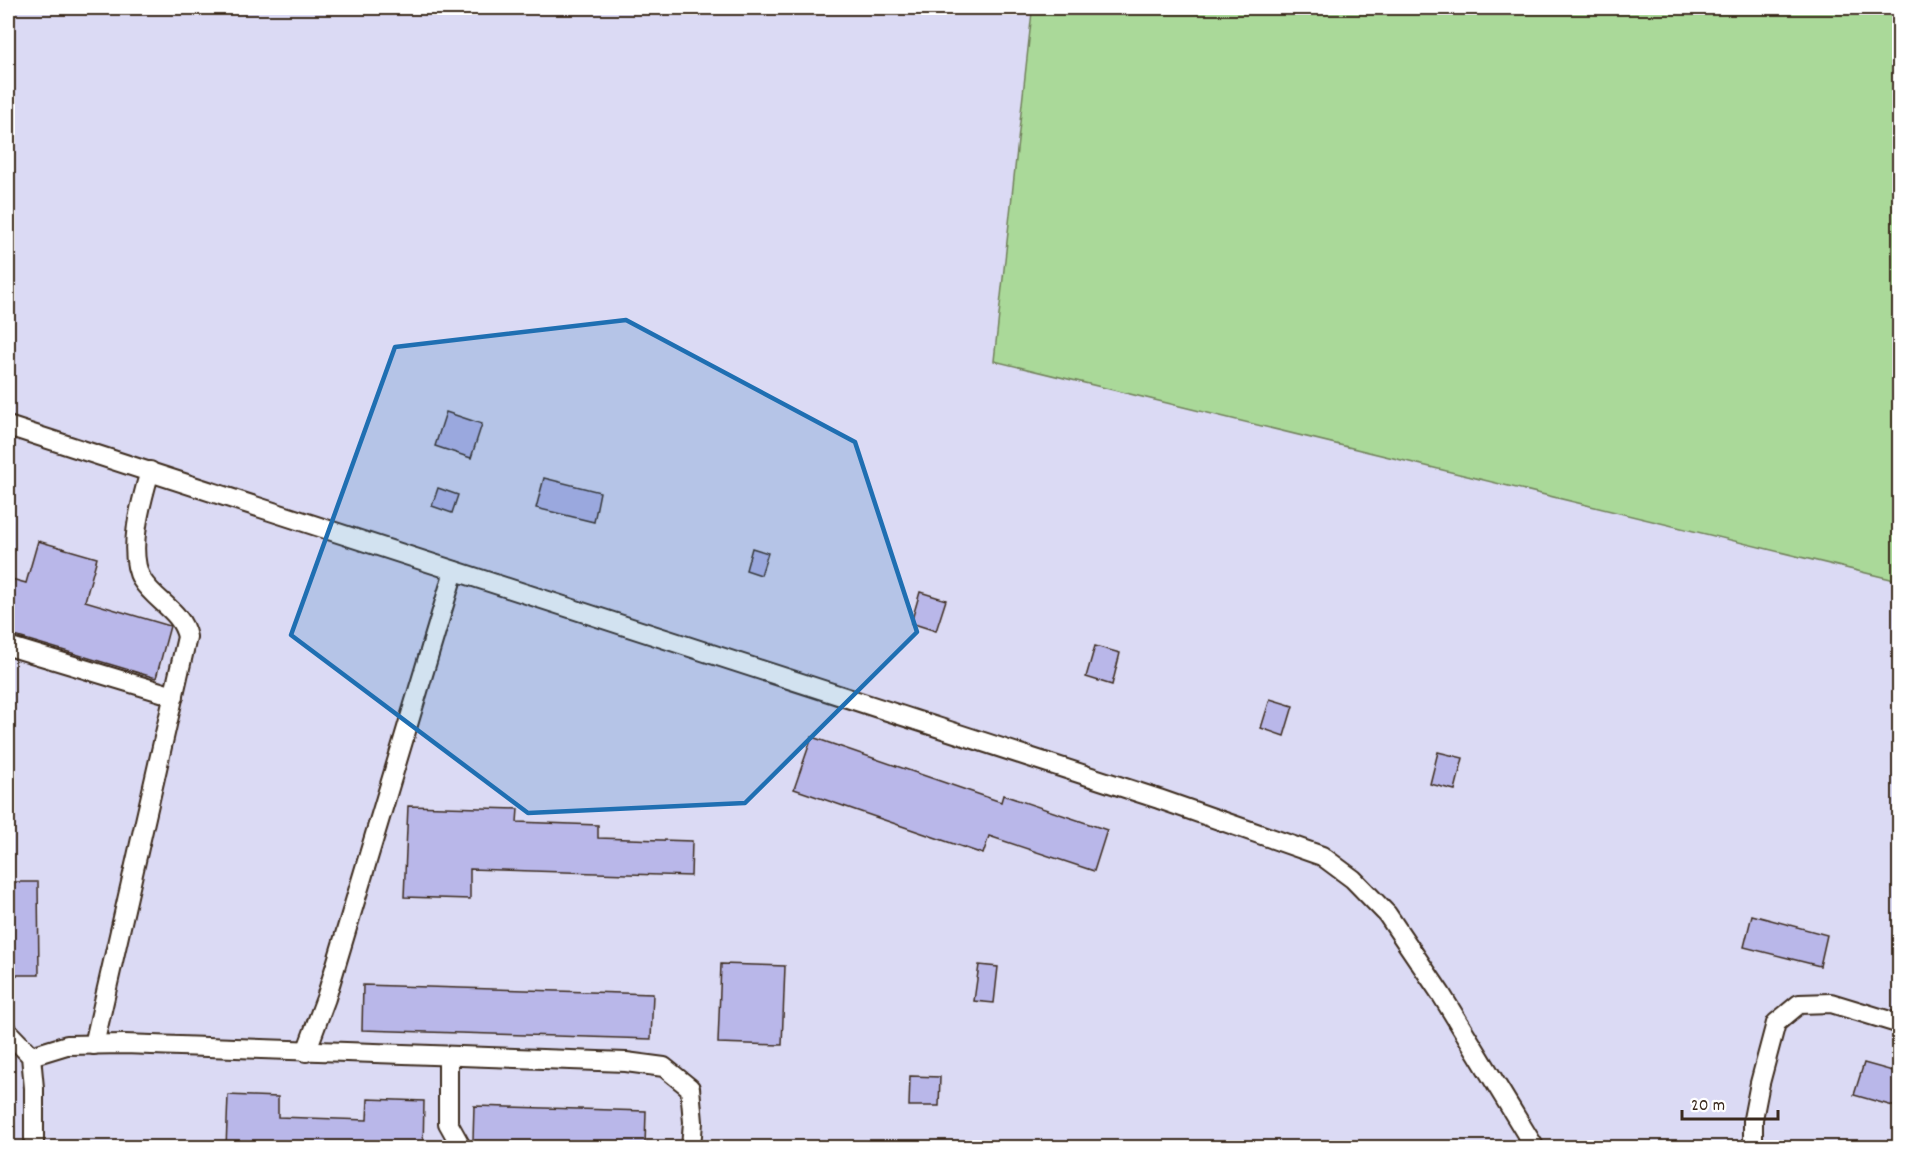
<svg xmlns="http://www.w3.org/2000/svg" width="1907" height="1155" font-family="Dekko,sans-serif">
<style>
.built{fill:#dbdaf4}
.green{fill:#aad999;stroke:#72825c;stroke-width:1.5}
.building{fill:#b9b7e9;stroke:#3b2a1e;stroke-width:1.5}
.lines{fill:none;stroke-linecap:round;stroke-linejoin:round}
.lane-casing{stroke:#3b2a1e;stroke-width:22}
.lane{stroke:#fff;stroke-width:18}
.marked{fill:#1f6fb2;fill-opacity:0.2;stroke:#1f6fb2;stroke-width:4.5;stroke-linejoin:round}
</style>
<rect width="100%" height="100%" fill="#eae9f8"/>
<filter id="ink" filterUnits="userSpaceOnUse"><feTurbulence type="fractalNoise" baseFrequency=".0167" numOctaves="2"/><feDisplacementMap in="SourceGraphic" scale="12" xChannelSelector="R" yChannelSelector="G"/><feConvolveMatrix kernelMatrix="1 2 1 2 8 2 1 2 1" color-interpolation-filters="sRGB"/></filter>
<g filter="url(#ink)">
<polygon class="built" points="8,8 1030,8 1032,12 994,361 1899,581 1899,1147 8,1147"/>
<polygon class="green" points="1030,8 1899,8 1899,581 994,361 1032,12"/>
<g class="building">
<polygon points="446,412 482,424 471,458 435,446"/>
<polygon points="544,478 600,492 594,522 536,508"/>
<polygon points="438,488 458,495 452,513 432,506"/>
<polygon points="38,541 97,558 85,601 170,626 156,678 8,634 8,578 26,583"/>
<polygon points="752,548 768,553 761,575 746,570"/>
<polygon points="920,592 946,600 936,631 911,623"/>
<polygon points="1095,646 1120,653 1112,685 1086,677"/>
<polygon points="1270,699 1293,706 1284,736 1261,728"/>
<polygon points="812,737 1001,802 1003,795 1107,830 1094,871 989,836 983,854 794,789"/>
<polygon points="1438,752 1463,758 1455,790 1430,784"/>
<polygon points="408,806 518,809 517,822 598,825 598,838 692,841 691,876 470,869 470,899 404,897"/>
<polygon points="8,882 38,882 39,975 8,975"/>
<polygon points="1752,915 1827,935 1820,966 1744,947"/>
<polygon points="721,964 785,966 782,1045 718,1043"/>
<polygon points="979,965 998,967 994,1003 974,1001"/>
<polygon points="363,985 653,994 651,1039 362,1030"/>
<polygon points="1864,1063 1900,1073 1900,1108 1854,1095"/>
<polygon points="910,1076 940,1077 939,1106 909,1106"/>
<polygon points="228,1095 278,1097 278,1117 367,1120 368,1099 424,1101 423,1148 226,1148"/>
<polygon points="474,1106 646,1111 645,1146 473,1141"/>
</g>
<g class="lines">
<defs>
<g id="lane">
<polyline points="8,426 1159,799 1322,856 1353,879 1387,914 1441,994 1535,1148"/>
<polyline points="8,646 174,696"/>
<polyline points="8,1032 31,1056 34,1088 34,1148"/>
<path d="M94,1045L187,637C182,611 155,601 142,580C126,552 142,499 150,471"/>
<polyline points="306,1052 326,998 454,571"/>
<polyline points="31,1056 67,1045 124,1044 626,1062 664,1067 690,1088 693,1122 691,1148"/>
<polyline points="448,1056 448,1123 462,1148"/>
<polyline points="1753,1148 1753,1119 1760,1083 1776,1023 1799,1004 1831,1003 1900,1024"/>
</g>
</defs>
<use href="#lane" class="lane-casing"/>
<use href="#lane" class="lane"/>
</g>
</g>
<path class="marked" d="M626,320L855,442L917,632L745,803L528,813L291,635L395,347Z"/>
<rect width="1907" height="1155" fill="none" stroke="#fff" stroke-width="30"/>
<rect x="15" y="15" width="1877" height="1125" fill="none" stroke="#3b2a1e" stroke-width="2" filter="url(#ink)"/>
<path d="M1682 1110v9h96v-9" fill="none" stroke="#3b2a1e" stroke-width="3"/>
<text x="1691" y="1110" font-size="18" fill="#3b2a1e" stroke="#ffffff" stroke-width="4.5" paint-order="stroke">20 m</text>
</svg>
